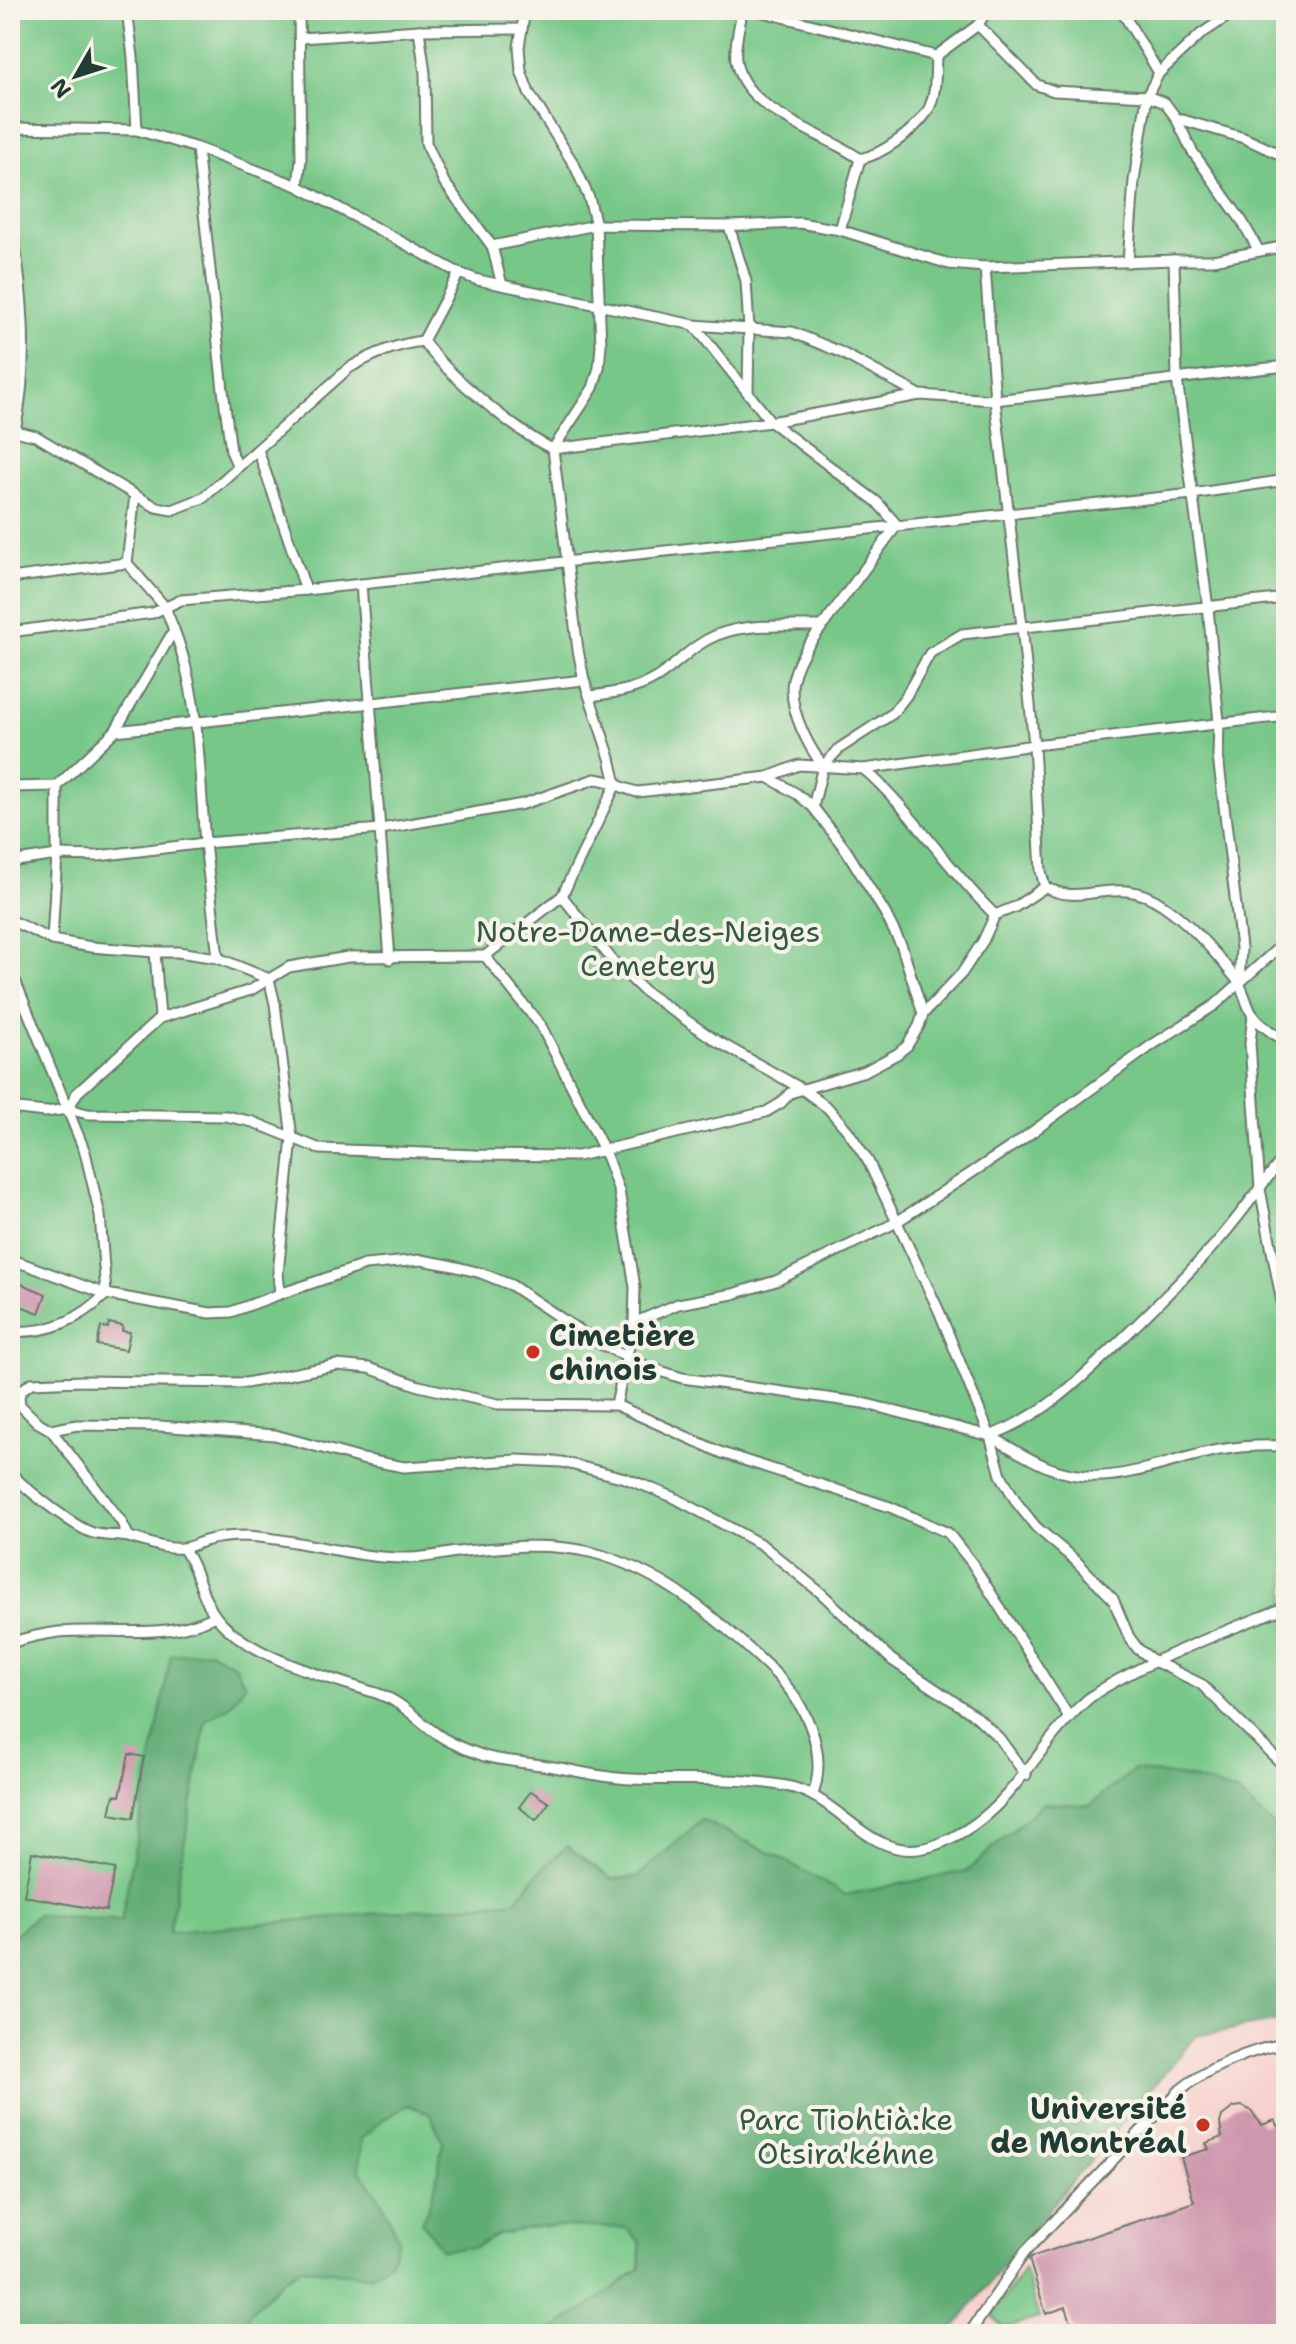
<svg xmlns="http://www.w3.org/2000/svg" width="1296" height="2344" font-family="'Shantell Sans',sans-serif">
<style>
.built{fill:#f7d0cd}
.green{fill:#77c788;stroke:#4b825e;stroke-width:2}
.forest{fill:#61ac74;stroke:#407454;stroke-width:2}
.building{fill:#cf97ad}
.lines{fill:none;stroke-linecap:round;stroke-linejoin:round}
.lane-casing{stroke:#69786b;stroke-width:13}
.lane{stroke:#fff;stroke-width:9}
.poi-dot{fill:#c8321e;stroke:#f7f3e8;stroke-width:3}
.labels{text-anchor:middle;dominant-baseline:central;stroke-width:8;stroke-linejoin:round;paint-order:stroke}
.park-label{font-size:30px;fill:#315945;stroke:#f7f3e8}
.poi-label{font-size:30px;font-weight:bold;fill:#1f3d34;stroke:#f7f3e8;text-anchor:start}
</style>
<rect width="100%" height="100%" fill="#f7f3e8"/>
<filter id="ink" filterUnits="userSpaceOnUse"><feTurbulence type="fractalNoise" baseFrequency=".0125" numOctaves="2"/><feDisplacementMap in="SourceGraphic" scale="16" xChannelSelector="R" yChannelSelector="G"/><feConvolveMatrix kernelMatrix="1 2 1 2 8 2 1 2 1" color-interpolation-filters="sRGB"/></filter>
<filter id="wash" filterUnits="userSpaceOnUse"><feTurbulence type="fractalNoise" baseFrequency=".006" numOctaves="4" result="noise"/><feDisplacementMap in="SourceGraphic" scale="32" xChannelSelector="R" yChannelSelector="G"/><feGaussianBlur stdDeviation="1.8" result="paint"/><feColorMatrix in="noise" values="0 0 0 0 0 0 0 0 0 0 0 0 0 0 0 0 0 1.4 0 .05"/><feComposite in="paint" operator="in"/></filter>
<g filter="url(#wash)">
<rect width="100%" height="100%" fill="#f3e7d0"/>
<polygon class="built" points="1286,2020 1286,2334 949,2334 1044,2215 1196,2035"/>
<g class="green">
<polygon points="10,10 1286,10 1286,1886 1195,2031 943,2334 10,2334"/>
<polygon points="1024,2269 1039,2318 1003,2328 994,2318 994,2312"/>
</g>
<polygon class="forest" points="209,1651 235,1665 245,1685 230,1706 206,1720 169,1932 515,1901 537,1874 567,1846 612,1879 637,1877 702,1820 781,1858 845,1895 967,1871 1043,1803 1090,1805 1134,1770 1187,1777 1236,1792 1286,1837 1286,2020 1196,2036 1044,2215 949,2334 544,2334 590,2306 640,2268 640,2242 626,2228 543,2226 499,2234 475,2247 442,2250 422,2222 435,2188 443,2141 430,2114 408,2105 381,2121 361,2139 359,2169 382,2202 399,2239 390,2262 371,2276 301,2268 283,2280 249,2314 243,2334 10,2334 10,1938 37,1915 121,1921 171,1655"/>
<g id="blocks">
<g class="building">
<polygon points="10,1279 46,1294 39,1313 10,1302"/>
<polygon points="109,1323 123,1326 122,1331 130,1332 126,1350 97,1345 101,1327 108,1328"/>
<polygon points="129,1754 144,1757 133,1818 110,1814 114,1795 120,1796"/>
<polygon points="531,1791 549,1803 536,1820 519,1807"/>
<polygon points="32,1852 115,1869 106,1911 24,1896"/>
<polygon points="1242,2106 1250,2110 1262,2125 1275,2120 1277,2126 1286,2123 1286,2334 1075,2334 1066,2307 1046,2314 1029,2259 1031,2257 1194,2202 1181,2157 1209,2149 1206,2143 1222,2137 1220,2123 1222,2116 1234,2107"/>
</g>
</g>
</g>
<g filter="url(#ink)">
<use href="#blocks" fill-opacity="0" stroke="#69786b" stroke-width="2"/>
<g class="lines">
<defs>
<g id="lane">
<polyline points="127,10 133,57 137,130"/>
<path d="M742,10C740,26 734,44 736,60C742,111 823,132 860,159C883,154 913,132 927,112C937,96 935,73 936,56L978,25L987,10"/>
<polyline points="755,10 936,56"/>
<polyline points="1121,10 1159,73"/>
<polyline points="978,25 1037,85 1054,91 1147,96 1159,73 1201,34 1237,10"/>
<polyline points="419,30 425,73 426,143 444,182 492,246 502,285"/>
<polyline points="300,38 419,30 522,29"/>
<polyline points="1176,118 1244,138 1286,157"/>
<polyline points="10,128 137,130 197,148 298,186 459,273 478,280 694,325 792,332 840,352 920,395 995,400 1286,366"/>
<polyline points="197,148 223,390 231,451 238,467"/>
<polyline points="298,186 301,159 299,10"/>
<path d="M10,216C23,288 30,358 15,431"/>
<polyline points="729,226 746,281 749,329 748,393"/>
<polyline points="840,230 860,159"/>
<polyline points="492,246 596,225 729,226 800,223 840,230 949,264 985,267"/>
<polyline points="1174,260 1213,260 1286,246"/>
<polyline points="1128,262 1134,181 1147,96 1165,103 1176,118 1192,151 1242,221 1259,251"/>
<path d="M459,273L423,341C446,373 517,433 553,449L771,422L920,395"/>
<path d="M694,325L771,422L877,502L897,525L807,647C800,659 792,675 792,689C792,715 808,746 823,766L840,748L892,714L906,696L930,653L962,634L1286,598"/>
<path d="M10,432L15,431L36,436L135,495L156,507L172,510L203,498L349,368C373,354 396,344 423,341"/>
<polyline points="258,450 306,590"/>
<polyline points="10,578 127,563 135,495"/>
<polyline points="361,584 390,959"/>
<path d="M174,630C200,696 199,772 205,843L381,829L523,804L595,779C611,780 622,789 638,792L768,777L797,794L813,807L846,850L885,913L902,947L923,1014"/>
<polyline points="10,632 153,613 181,600 306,590 1192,494 1286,480"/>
<path d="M590,696C614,693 636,690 656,678C678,664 692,645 717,635C749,622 789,627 822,626"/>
<polyline points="115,731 584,680 578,650 553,449 593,388 599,368 601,345 596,225 589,198 575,166 529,93 521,71 519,47 525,10"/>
<path d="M864,769C913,812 948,870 995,915"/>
<polyline points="768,777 799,765 864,769 1034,745 1286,716"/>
<polyline points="10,787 57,786 115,731 174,630 165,607 127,563"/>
<polyline points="813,807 823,766"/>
<polyline points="10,862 57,855 98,856 205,843 218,958"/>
<path d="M1045,887C1085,909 1115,872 1163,905C1191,924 1216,953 1237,980C1244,990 1246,1004 1252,1014C1260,1025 1275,1035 1286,1041"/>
<polyline points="562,896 613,961 644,991 715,1040 802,1089 828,1108 848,1131 868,1161 939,1311 990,1436 1001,1475 1017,1503 1036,1527 1076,1561 1113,1599 1129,1637 1138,1649 1154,1661 1201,1684 1286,1768"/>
<polyline points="10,920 52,940 91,947 155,952 178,952 218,958 269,979 289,967 348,957 485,956 541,1026 604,1150 619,1191 635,1287 634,1323 678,1304 733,1294 776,1281 895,1223 1017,1143 1152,1045 1215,1005 1286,941"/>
<polyline points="52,940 57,855 57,786"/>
<polyline points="155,952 160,1018"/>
<polyline points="485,956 562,896 616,784 610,758 584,680"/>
<polyline points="10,968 85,1152 100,1215 106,1294 210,1313 231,1312 280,1294"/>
<polyline points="1253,1015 1250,1043 1260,1189 1286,1323"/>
<polyline points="10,1108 45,1112 68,1109"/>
<path d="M1286,1155C1262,1183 1242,1214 1217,1242C1186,1277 1152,1310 1118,1343C1076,1384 1045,1414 990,1436C1010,1447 1029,1460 1050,1468C1108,1491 1163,1460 1219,1450C1241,1446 1263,1445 1286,1446"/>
<path d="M10,1259L106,1294C80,1320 47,1334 10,1331"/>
<polyline points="616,1405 634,1323"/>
<polyline points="51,1430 37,1422 20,1405 19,1396 22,1390 31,1383 82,1381 246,1383 337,1365 369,1368 419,1386 498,1404 616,1405 722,1453 890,1507 948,1533 972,1563 1069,1717"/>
<polyline points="990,1436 863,1403 682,1378 648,1367 598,1343 511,1285 481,1273 449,1265 421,1260 365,1265 280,1294 278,1273 292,1138 275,1004 269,979 251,990 160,1018 77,1093 68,1109 88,1114 226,1116 253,1122 320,1149 475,1155 578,1156 766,1112 781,1103 790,1093 865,1071 897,1054 907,1046 919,1026 923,1014 962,973 983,941 995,915 1015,907 1045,887 1041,871 1034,745 1022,626 995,400 985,267 1174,260 1177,379 1208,608 1219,722 1218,756 1241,948 1239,983"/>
<path d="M10,1472C24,1488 74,1527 93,1533C104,1536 117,1535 129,1537C146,1541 163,1550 182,1548C190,1548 197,1543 205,1541C217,1537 234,1536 247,1536C302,1539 354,1559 409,1558C425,1558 442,1554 457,1552C502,1547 546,1542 590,1552C662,1570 718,1619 771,1669C804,1701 829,1749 813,1794"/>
<polyline points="129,1537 121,1521 51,1430 77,1425 160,1426 275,1435 362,1459 404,1467 517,1460 562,1462 625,1478 673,1497 762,1545 821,1593 892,1660 977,1717 999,1738 1026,1775"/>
<path d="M183,1548C199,1569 200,1597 217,1618C250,1658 330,1678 379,1694C405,1703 420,1724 443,1738C455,1745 470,1751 484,1756C503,1761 522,1762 541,1765C571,1769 601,1778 631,1779C682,1781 735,1776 786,1786C843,1796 871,1868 935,1845C1012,1817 1032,1748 1087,1700C1102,1687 1120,1679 1137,1670C1185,1646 1236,1627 1286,1607"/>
<path d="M10,1643C26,1638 43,1634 59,1632C110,1627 168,1641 215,1616"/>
<path d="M969,2334L1025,2252L1180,2090C1205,2069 1253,2048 1286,2044"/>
</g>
</defs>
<use href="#lane" class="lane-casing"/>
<use href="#lane" class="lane"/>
</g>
</g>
<g class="poi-dot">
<circle cx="533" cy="1352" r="8"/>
<circle cx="1203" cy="2125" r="8"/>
</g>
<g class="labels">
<g class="park-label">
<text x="648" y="931">Notre-Dame-des-Neiges<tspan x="648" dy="34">Cemetery</tspan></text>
<text x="846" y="2119">Parc Tiohtià:ke<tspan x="846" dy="34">Otsira'kéhne</tspan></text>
</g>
<g class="poi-label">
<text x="549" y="1335">Cimetière<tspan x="549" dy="34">chinois</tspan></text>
<text x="1187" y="2108" text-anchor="end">Université<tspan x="1187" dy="34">de Montréal</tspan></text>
</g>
</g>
<rect width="1296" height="2344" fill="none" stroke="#f7f3e8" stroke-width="40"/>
<g transform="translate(76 76) rotate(231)" stroke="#f7f3e8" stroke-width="6" paint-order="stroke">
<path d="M0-6L14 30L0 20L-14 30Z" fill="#1f3d34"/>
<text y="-12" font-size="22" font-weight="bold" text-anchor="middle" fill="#1f3d34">N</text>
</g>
</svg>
